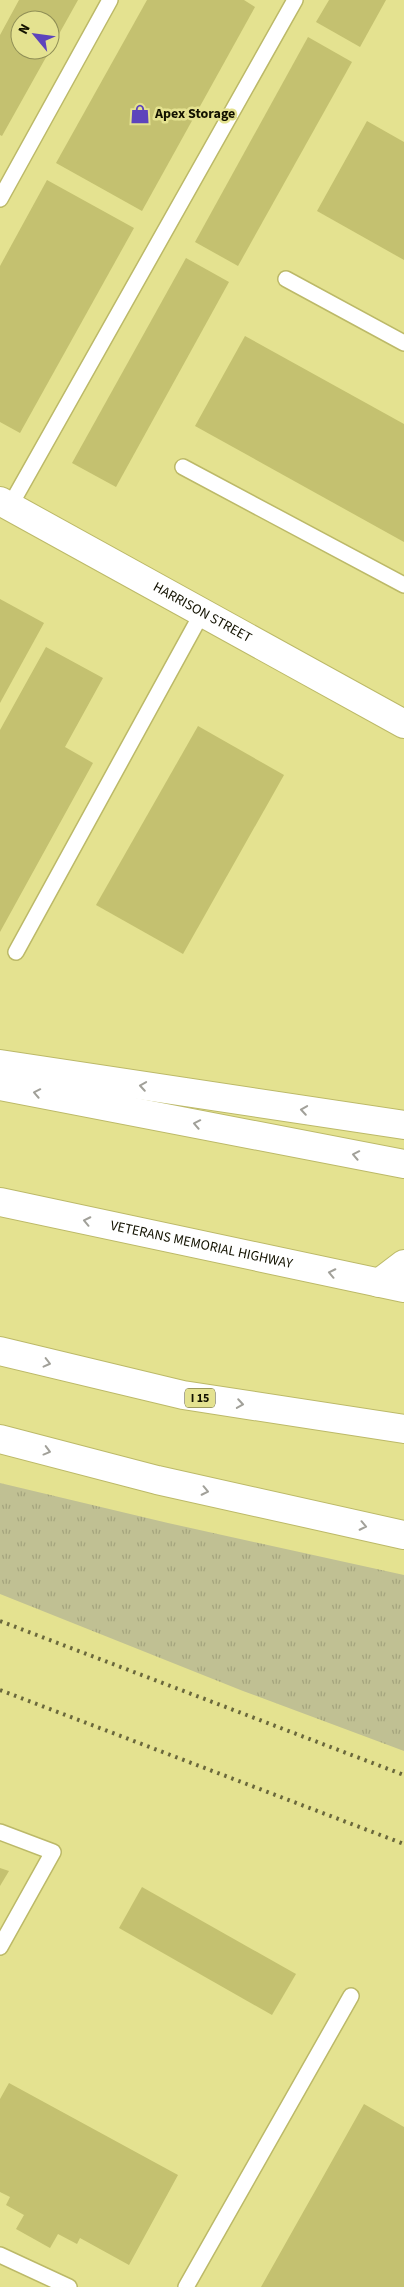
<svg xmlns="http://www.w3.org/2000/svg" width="404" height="2287" font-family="'Source Sans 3',sans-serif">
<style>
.grass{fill:url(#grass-tufts)}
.building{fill:#c4c170;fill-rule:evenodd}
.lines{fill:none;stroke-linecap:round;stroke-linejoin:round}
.lane-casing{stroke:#bcb968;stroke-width:18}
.secondary-casing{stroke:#bcb968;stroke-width:30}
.highway-casing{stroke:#bcb968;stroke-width:30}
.lane{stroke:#fff;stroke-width:15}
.secondary{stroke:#fff;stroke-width:28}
.highway{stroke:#fff;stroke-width:28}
.rail{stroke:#6a683c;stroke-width:4;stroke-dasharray:2.5 5;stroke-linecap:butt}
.oneway{stroke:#a1a099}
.labels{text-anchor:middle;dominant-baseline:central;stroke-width:5;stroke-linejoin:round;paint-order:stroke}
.shield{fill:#e4e290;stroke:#52502b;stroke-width:1}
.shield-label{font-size:12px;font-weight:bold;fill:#131200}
.poi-label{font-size:14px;font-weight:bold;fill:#131200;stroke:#e4e290;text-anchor:start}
.street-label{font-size:14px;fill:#131200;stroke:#e4e290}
</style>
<defs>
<pattern id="grass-tufts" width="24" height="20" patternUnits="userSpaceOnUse" patternTransform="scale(1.25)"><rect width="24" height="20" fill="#c0c093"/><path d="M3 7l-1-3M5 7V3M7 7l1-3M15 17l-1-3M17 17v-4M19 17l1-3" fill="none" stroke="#a4a47d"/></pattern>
</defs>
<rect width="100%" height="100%" fill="#e4e290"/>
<polygon class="grass" points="0,1483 168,1523 404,1575 404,1751 243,1691 0,1594"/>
<g class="building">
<path d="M19,0H78L2,136L0,135V35ZM20,20H50V50H20Z"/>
<polygon points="147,0 244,0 255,7 142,211 56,163"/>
<polygon points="329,0 386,0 360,47 316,22"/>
<polygon points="308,37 352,62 238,266 195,242"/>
<polygon points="367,121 404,142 404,260 317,211"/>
<polygon points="47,180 134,228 20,433 0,422 0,266"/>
<polygon points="186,258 229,282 116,487 72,463"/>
<polygon points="245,336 404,424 404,542 195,426"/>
<polygon points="0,599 44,623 0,703"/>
<polygon points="46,647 103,678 65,747 93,763 0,932 0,730"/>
<polygon points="198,726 284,775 183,954 96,905"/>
<polygon points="0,1868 9,1871 0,1886"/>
<polygon points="142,1887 296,1974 272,2015 119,1928"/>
<polygon points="9,2083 178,2175 129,2265 80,2238 77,2244 58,2234 50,2248 16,2229 24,2215 6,2205 10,2197 0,2192 0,2099"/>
<polygon points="364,2104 404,2127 404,2287 261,2287"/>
</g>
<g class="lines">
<defs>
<g id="lane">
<polyline points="0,199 110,0"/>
<polyline points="286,279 404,343"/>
<polyline points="183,467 404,585"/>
<polyline points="10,506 295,0"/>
<polyline points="16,952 202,613"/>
<polyline points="0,1832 53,1852 0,1947"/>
<polyline points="0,2255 69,2287"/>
<polyline points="186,2287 351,1996"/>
</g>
<g id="secondary">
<path id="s1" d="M0,501L404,724"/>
</g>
<g id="highway">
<polyline points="0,1064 404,1125"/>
<polyline points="0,1086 404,1164"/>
<path id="s2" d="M0,1202L404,1288"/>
<polyline points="379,1283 404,1264"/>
<polyline points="0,1351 183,1395 404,1429"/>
<polyline points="0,1439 157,1480 404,1535"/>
</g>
</defs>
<use href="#lane" class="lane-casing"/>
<use href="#secondary" class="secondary-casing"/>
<use href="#highway" class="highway-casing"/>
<use href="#lane" class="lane"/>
<use href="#secondary" class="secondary"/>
<use href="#highway" class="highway"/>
<g class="rail">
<polyline points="0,1621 404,1775"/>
<polyline points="0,1690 404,1844"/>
</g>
</g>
<defs><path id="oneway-chevron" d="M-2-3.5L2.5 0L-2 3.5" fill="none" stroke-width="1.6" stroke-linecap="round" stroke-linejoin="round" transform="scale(1.25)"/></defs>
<g class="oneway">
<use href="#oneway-chevron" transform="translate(143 1086) rotate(-171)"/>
<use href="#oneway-chevron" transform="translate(37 1093) rotate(-169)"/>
<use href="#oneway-chevron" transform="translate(304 1110) rotate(-171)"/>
<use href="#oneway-chevron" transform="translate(197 1124) rotate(-169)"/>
<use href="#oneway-chevron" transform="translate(356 1155) rotate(-169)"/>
<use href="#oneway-chevron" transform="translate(87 1221) rotate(-168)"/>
<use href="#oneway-chevron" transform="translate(332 1273) rotate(-168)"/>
<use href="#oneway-chevron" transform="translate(47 1363) rotate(14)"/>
<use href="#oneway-chevron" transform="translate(240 1404) rotate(9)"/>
<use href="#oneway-chevron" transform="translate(47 1451) rotate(15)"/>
<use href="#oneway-chevron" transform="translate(205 1491) rotate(12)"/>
<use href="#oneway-chevron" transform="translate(363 1526) rotate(12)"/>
</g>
<defs>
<symbol id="shop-bare" viewBox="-9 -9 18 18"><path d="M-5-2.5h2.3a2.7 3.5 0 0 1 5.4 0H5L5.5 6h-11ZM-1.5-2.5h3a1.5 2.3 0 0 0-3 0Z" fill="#5d44bc" stroke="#e4e290" stroke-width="2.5" paint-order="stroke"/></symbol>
</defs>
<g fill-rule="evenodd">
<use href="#shop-bare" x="126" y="100" width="28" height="28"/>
</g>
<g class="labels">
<rect class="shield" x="185" y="1388.5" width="30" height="19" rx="4"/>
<g class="shield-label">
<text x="200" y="1398">I 15</text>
</g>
<g class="poi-label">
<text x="155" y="114">Apex Storage</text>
</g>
<g class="street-label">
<text stroke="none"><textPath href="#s1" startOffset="231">HARRISON STREET</textPath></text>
<text stroke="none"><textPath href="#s2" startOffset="206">VETERANS MEMORIAL HIGHWAY</textPath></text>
</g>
</g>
<g transform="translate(35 35) rotate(299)"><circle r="24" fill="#e4e290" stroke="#908f56"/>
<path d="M0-4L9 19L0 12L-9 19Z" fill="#5d44bc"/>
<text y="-8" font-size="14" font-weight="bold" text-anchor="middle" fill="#131200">N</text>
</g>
</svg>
